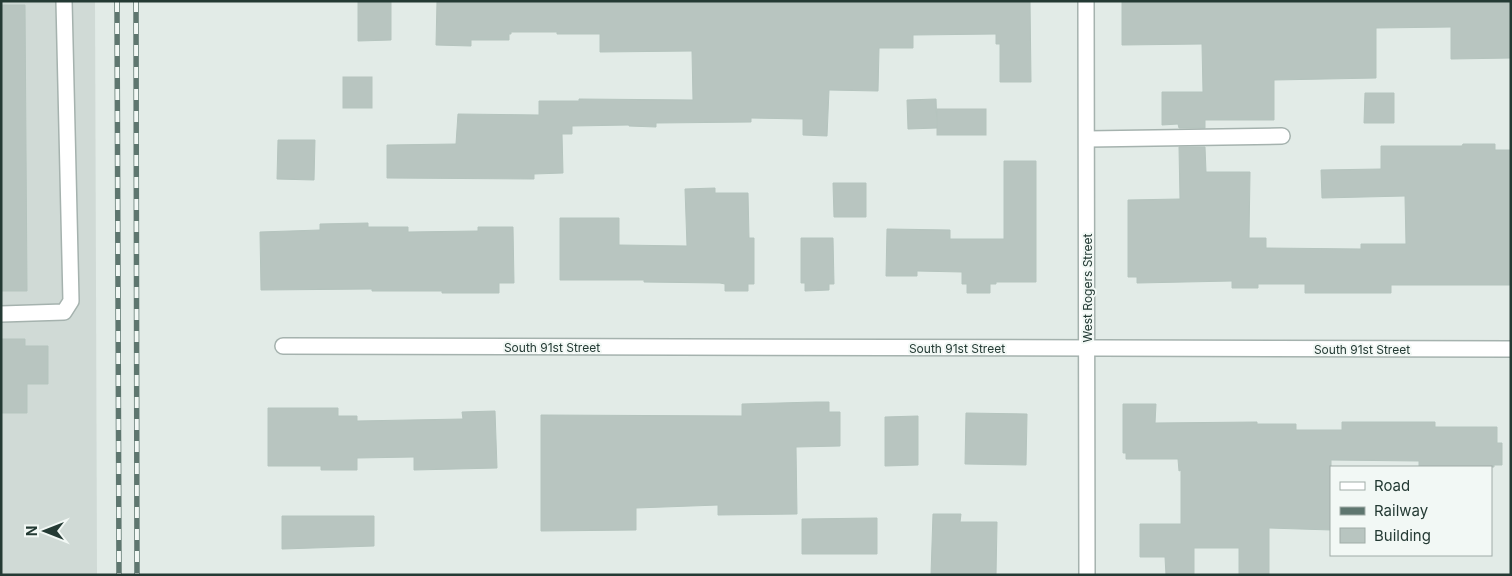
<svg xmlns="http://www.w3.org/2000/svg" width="1512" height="576" font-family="Inter,sans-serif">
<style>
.built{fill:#d0dad6}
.building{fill:#b8c5c0;stroke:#b5c4be}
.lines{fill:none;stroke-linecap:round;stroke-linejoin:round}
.service-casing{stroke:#a5b2ae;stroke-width:18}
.minor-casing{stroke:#a5b2ae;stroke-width:18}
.service{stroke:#fff;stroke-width:15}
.minor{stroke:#fff;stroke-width:15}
.rail-casing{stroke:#5e766f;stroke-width:5.5}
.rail{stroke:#f2f8f5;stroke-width:4;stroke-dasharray:11;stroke-linecap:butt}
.labels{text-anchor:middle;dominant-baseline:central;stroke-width:4;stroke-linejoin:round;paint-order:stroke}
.street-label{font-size:12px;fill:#243a34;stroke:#f2f8f5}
</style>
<rect width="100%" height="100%" fill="#e2ebe7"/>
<polygon class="built" points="1,1 95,1 97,575 1,575"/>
<g class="building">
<polygon points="358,1 391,1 391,40 358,41"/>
<polygon points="437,1 1030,1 1031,82 1000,82 1000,44 996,44 996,34 913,35 913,48 879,48 878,91 829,90 827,136 803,135 803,119 751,118 751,122 656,123 656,127 629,126 629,125 572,126 572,134 562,134 563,173 534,174 534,179 387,178 387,145 456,144 458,114 539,115 539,101 579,101 579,99 693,100 692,51 600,52 600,34 557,34 557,32 511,32 511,34 509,34 509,40 471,40 471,46 436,45"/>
<polygon points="1122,1 1511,1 1511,58 1451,59 1451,27 1376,28 1376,78 1274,80 1274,120 1205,120 1205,128 1179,128 1178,124 1162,125 1162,92 1203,92 1202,44 1122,45"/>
<polygon points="1,5 25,5 27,291 1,291"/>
<rect x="343" y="77" width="29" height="31"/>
<polygon points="1365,93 1394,93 1394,123 1364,123"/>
<polygon points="936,99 937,128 908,129 907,100"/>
<rect x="937" y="109" width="49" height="26"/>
<polygon points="278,140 315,140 314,180 277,179"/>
<polygon points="1463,144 1495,144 1495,150 1511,150 1511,285 1391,285 1391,293 1305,293 1305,284 1258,284 1258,288 1232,288 1232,281 1137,283 1137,277 1128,277 1128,200 1180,199 1179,147 1205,147 1206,172 1250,172 1249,238 1266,238 1266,248 1361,249 1361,244 1406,244 1405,196 1322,198 1321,170 1381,169 1381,146 1462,146"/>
<polygon points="1004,161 1036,161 1036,282 996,282 996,284 990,284 990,293 967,293 967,284 962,284 962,272 917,271 917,276 886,276 887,229 950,230 950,239 1004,239"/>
<polygon points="833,183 866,183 866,217 834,217"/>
<polygon points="715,188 715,193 748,193 749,238 754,238 754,284 748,284 748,291 725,291 725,284 720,283 644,282 644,280 560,280 560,218 619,218 619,245 687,246 685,189"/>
<polygon points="368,223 368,227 408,227 408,232 478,231 478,227 513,227 514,283 499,283 499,293 442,293 442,291 372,291 372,289 261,290 260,232 320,230 320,224"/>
<polygon points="801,238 833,238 834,284 829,284 829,290 805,291 805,283 801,283"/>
<polygon points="1,339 25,339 25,346 48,346 48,384 27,384 27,413 1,413"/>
<polygon points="816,402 829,402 829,412 840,412 840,446 796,447 797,514 718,515 718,505 636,508 636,530 541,531 541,415 742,416 742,404"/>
<polygon points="1123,404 1156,404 1155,423 1257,422 1257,424 1296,424 1296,430 1342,430 1342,422 1435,422 1435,427 1497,427 1497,443 1502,443 1502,465 1494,465 1494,467 1419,467 1419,461 1331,460 1331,530 1269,528 1269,575 1239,575 1239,548 1194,548 1194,575 1166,575 1165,557 1140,557 1140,524 1181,524 1181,470 1179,471 1178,459 1126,459 1126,453 1123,453"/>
<polygon points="268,408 338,408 338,416 357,416 357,421 463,419 462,412 495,411 497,468 414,470 414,457 357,458 357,470 321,470 321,466 268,466"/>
<polygon points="966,413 1027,414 1026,465 965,464"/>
<polygon points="918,416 918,465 885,466 885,417"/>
<polygon points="933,514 961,514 960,522 997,522 996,575 931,575"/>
<polygon points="282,516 374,516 374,546 282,549"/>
<polygon points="877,518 877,554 802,554 802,519"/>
</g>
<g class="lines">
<defs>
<g id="service">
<polyline points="1088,139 1282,136"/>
<polyline points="1,314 64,312 71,301 64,1"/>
</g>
<g id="minor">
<polyline points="1086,1 1087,575"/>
<polyline points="283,346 1511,349"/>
</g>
</defs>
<use href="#service" class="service-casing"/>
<use href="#minor" class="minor-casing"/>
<use href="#service" class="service"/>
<use href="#minor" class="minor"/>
<defs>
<g id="rail">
<polyline points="117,1 119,575"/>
<polyline points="136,1 137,575"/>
</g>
</defs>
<use href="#rail" class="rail-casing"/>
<use href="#rail" class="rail"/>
</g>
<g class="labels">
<g class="street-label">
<text transform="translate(1087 288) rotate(-90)">West Rogers Street</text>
<text x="552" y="347">South 91st Street</text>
<text x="957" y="348">South 91st Street</text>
<text x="1362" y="349">South 91st Street</text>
</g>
</g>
<rect width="1512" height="576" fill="none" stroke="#243a34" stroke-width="5"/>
<rect x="1330" y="466" width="162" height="90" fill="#f2f8f5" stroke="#a0aca8"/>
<rect x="1340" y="482" width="25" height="8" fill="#ffffff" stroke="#a0aca8"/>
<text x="1374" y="491" font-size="15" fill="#243a34">Road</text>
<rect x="1340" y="507" width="25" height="8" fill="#5e766f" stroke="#a0aca8"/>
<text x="1374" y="516" font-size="15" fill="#243a34">Railway</text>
<rect x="1340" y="528" width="25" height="15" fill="#b8c5c0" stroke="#a0aca8"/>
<text x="1374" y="541" font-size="15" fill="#243a34">Building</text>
<g transform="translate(45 531) rotate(270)" stroke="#f2f8f5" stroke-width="4" paint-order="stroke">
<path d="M0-4L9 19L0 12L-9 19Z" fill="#243a34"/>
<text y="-8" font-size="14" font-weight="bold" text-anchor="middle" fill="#243a34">N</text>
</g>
</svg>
